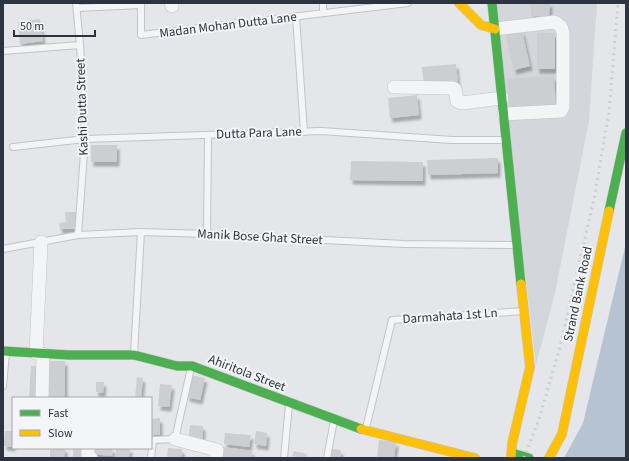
<svg xmlns="http://www.w3.org/2000/svg" width="629" height="461" font-family="'Source Sans 3',sans-serif">
<style>
.built{fill:#d3d6db}
.water{fill:#b6c3d0}
.building{fill:#cdced1;filter:url(#shadow)}
.lines{fill:none;stroke-linecap:round;stroke-linejoin:round}
.lane-casing{stroke:#c3c4c7;stroke-width:8}
.street-casing{stroke:#c3c4c7;stroke-width:14}
.fast-casing{stroke:#c3c4c7;stroke-width:10}
.slow-casing{stroke:#c3c4c7;stroke-width:10}
.lane{stroke:#f3f4f5;stroke-width:6}
.street{stroke:#f3f4f5;stroke-width:13}
.fast{stroke:#4caf50;stroke-width:9}
.slow{stroke:#ffc107;stroke-width:9}
.rail{stroke:#ccced0;stroke-width:3;stroke-dasharray:2 4;stroke-linecap:butt}
.labels{text-anchor:middle;dominant-baseline:central;stroke-width:4;stroke-linejoin:round;paint-order:stroke}
.street-label{font-size:13px;fill:#2d3440;stroke:#f3f5f7}
</style>
<defs>
<filter id="shadow"><feDropShadow dx="2.5" dy="4.5" stdDeviation="1" flood-color="#0004"/></filter>
</defs>
<rect width="100%" height="100%" fill="#e4e6e9"/>
<polygon class="built" points="493,3 597,3 589,121 555,293 536,365"/>
<polygon class="water" points="626,243 626,458 564,458 583,423"/>
<g class="building">
<polygon points="531,3 550,3 549,17 531,16"/>
<polygon points="40,19 43,41 20,44 18,22"/>
<polygon points="522,31 530,66 514,70 506,35"/>
<rect x="537" y="33" width="18" height="36"/>
<polygon points="456,64 458,84 424,87 422,67"/>
<polygon points="554,76 556,107 509,110 507,79"/>
<polygon points="417,95 419,115 390,118 388,98"/>
<rect x="91" y="145" width="26" height="17"/>
<polygon points="498,158 498,173 428,175 427,160"/>
<polygon points="351,161 423,162 423,181 350,180"/>
<polygon points="65,212 77,212 76,229 60,229 59,223 66,222"/>
<rect x="45" y="361" width="20" height="37"/>
<polygon points="31,366 42,366 40,398 29,398"/>
<polygon points="191,375 205,378 200,400 187,397"/>
<polygon points="137,377 143,378 141,398 135,398"/>
<polygon points="96,382 104,382 103,393 96,392"/>
<polygon points="160,384 172,385 169,407 158,406"/>
<polygon points="160,418 160,435 151,435 151,419"/>
<polygon points="190,425 203,426 202,443 188,441"/>
<polygon points="5,431 13,431 13,447 4,446"/>
<polygon points="256,431 267,433 266,446 254,444"/>
<polygon points="225,433 251,435 249,447 224,444"/>
<polygon points="379,440 396,442 394,458 377,458"/>
<polygon points="223,447 252,451 251,458 222,458"/>
<rect x="50" y="448" width="15" height="10"/>
<polygon points="73,448 84,448 83,458 73,458"/>
<polygon points="92,448 113,448 112,456 92,454"/>
<polygon points="116,448 130,448 129,458 115,457"/>
<polygon points="168,448 182,449 182,458 167,458"/>
<polygon points="332,449 341,450 340,458 331,458"/>
<polygon points="294,451 307,454 306,458 292,456"/>
</g>
<g class="lines">
<defs>
<g id="lane">
<polyline points="76,3 80,45 85,139 78,235"/>
<polyline points="323,3 323,13"/>
<polyline points="77,8 141,5 141,35 408,3"/>
<polyline points="296,16 304,132"/>
<polyline points="3,51 80,45"/>
<polyline points="13,147 85,139 321,131 452,140 505,140"/>
<polyline points="207,234 208,135"/>
<polyline points="3,249 78,235 141,232 207,234 404,244 516,245"/>
<polyline points="134,354 141,232"/>
<polyline points="3,386 6,353"/>
<polyline points="366,428 392,320 524,311"/>
<polyline points="151,458 153,440 175,439 191,368"/>
<polyline points="284,458 289,404"/>
<polyline points="327,458 334,420"/>
</g>
<g id="street">
<polyline points="171,3 172,6"/>
<path d="M495,29L554,22C560,24 562,27 563,33V107L561,111L504,114"/>
<polyline points="394,87 453,88 455,89 457,101 462,103 502,98"/>
<polyline points="36,353 41,242"/>
<polyline points="42,398 43,354"/>
<polyline points="175,439 217,450 216,458"/>
<polyline points="88,448 88,458 91,458"/>
</g>
<g id="fast">
<polyline points="492,3 521,284"/>
<polyline points="609,211 626,133"/>
<polyline points="3,351 69,355 134,355 177,366 192,366 361,429"/>
<polyline points="512,453 529,458"/>
</g>
<g id="slow">
<polyline points="459,3 481,25 495,29"/>
<polyline points="361,429 475,458"/>
<polyline points="511,458 512,444 530,367 521,284"/>
<polyline points="549,458 562,434 609,211"/>
</g>
</defs>
<use href="#lane" class="lane-casing"/>
<use href="#street" class="street-casing"/>
<use href="#fast" class="fast-casing"/>
<use href="#slow" class="slow-casing"/>
<use href="#lane" class="lane"/>
<use href="#street" class="street"/>
<use href="#fast" class="fast"/>
<use href="#slow" class="slow"/>
<polyline class="rail" points="524,458 539,419 560,347 594,199 609,112 618,3"/>
</g>
<g class="labels">
<g class="street-label">
<text transform="translate(228 25) rotate(-7)">Madan Mohan Dutta Lane</text>
<text transform="translate(82 107) rotate(-92)">Kashi Dutta Street</text>
<text transform="translate(259 133) rotate(-2)">Dutta Para Lane</text>
<text transform="translate(260 237) rotate(3)">Manik Bose Ghat Street</text>
<text transform="translate(578 294) rotate(-78)">Strand Bank Road</text>
<text transform="translate(450 316) rotate(-4)">Darmahata 1st Ln</text>
<text transform="translate(247 373) rotate(21)">Ahiritola Street</text>
</g>
</g>
<rect width="629" height="461" fill="none" stroke="#2d3440" stroke-width="8"/>
<rect x="12" y="397" width="140" height="52" fill="#f3f5f7" stroke="#a4a8ae"/>
<rect x="20" y="410" width="20" height="6" fill="#4caf50" stroke="#a4a8ae"/>
<text x="48" y="417" font-size="12" fill="#2d3440">Fast</text>
<rect x="20" y="430" width="20" height="6" fill="#ffc107" stroke="#a4a8ae"/>
<text x="48" y="437" font-size="12" fill="#2d3440">Slow</text>
<path d="M14 30v6h81v-6" fill="none" stroke="#2d3440" stroke-width="2"/>
<text x="20" y="30" font-size="12" fill="#2d3440" stroke="#f3f5f7" stroke-width="3" paint-order="stroke">50 m</text>
</svg>
